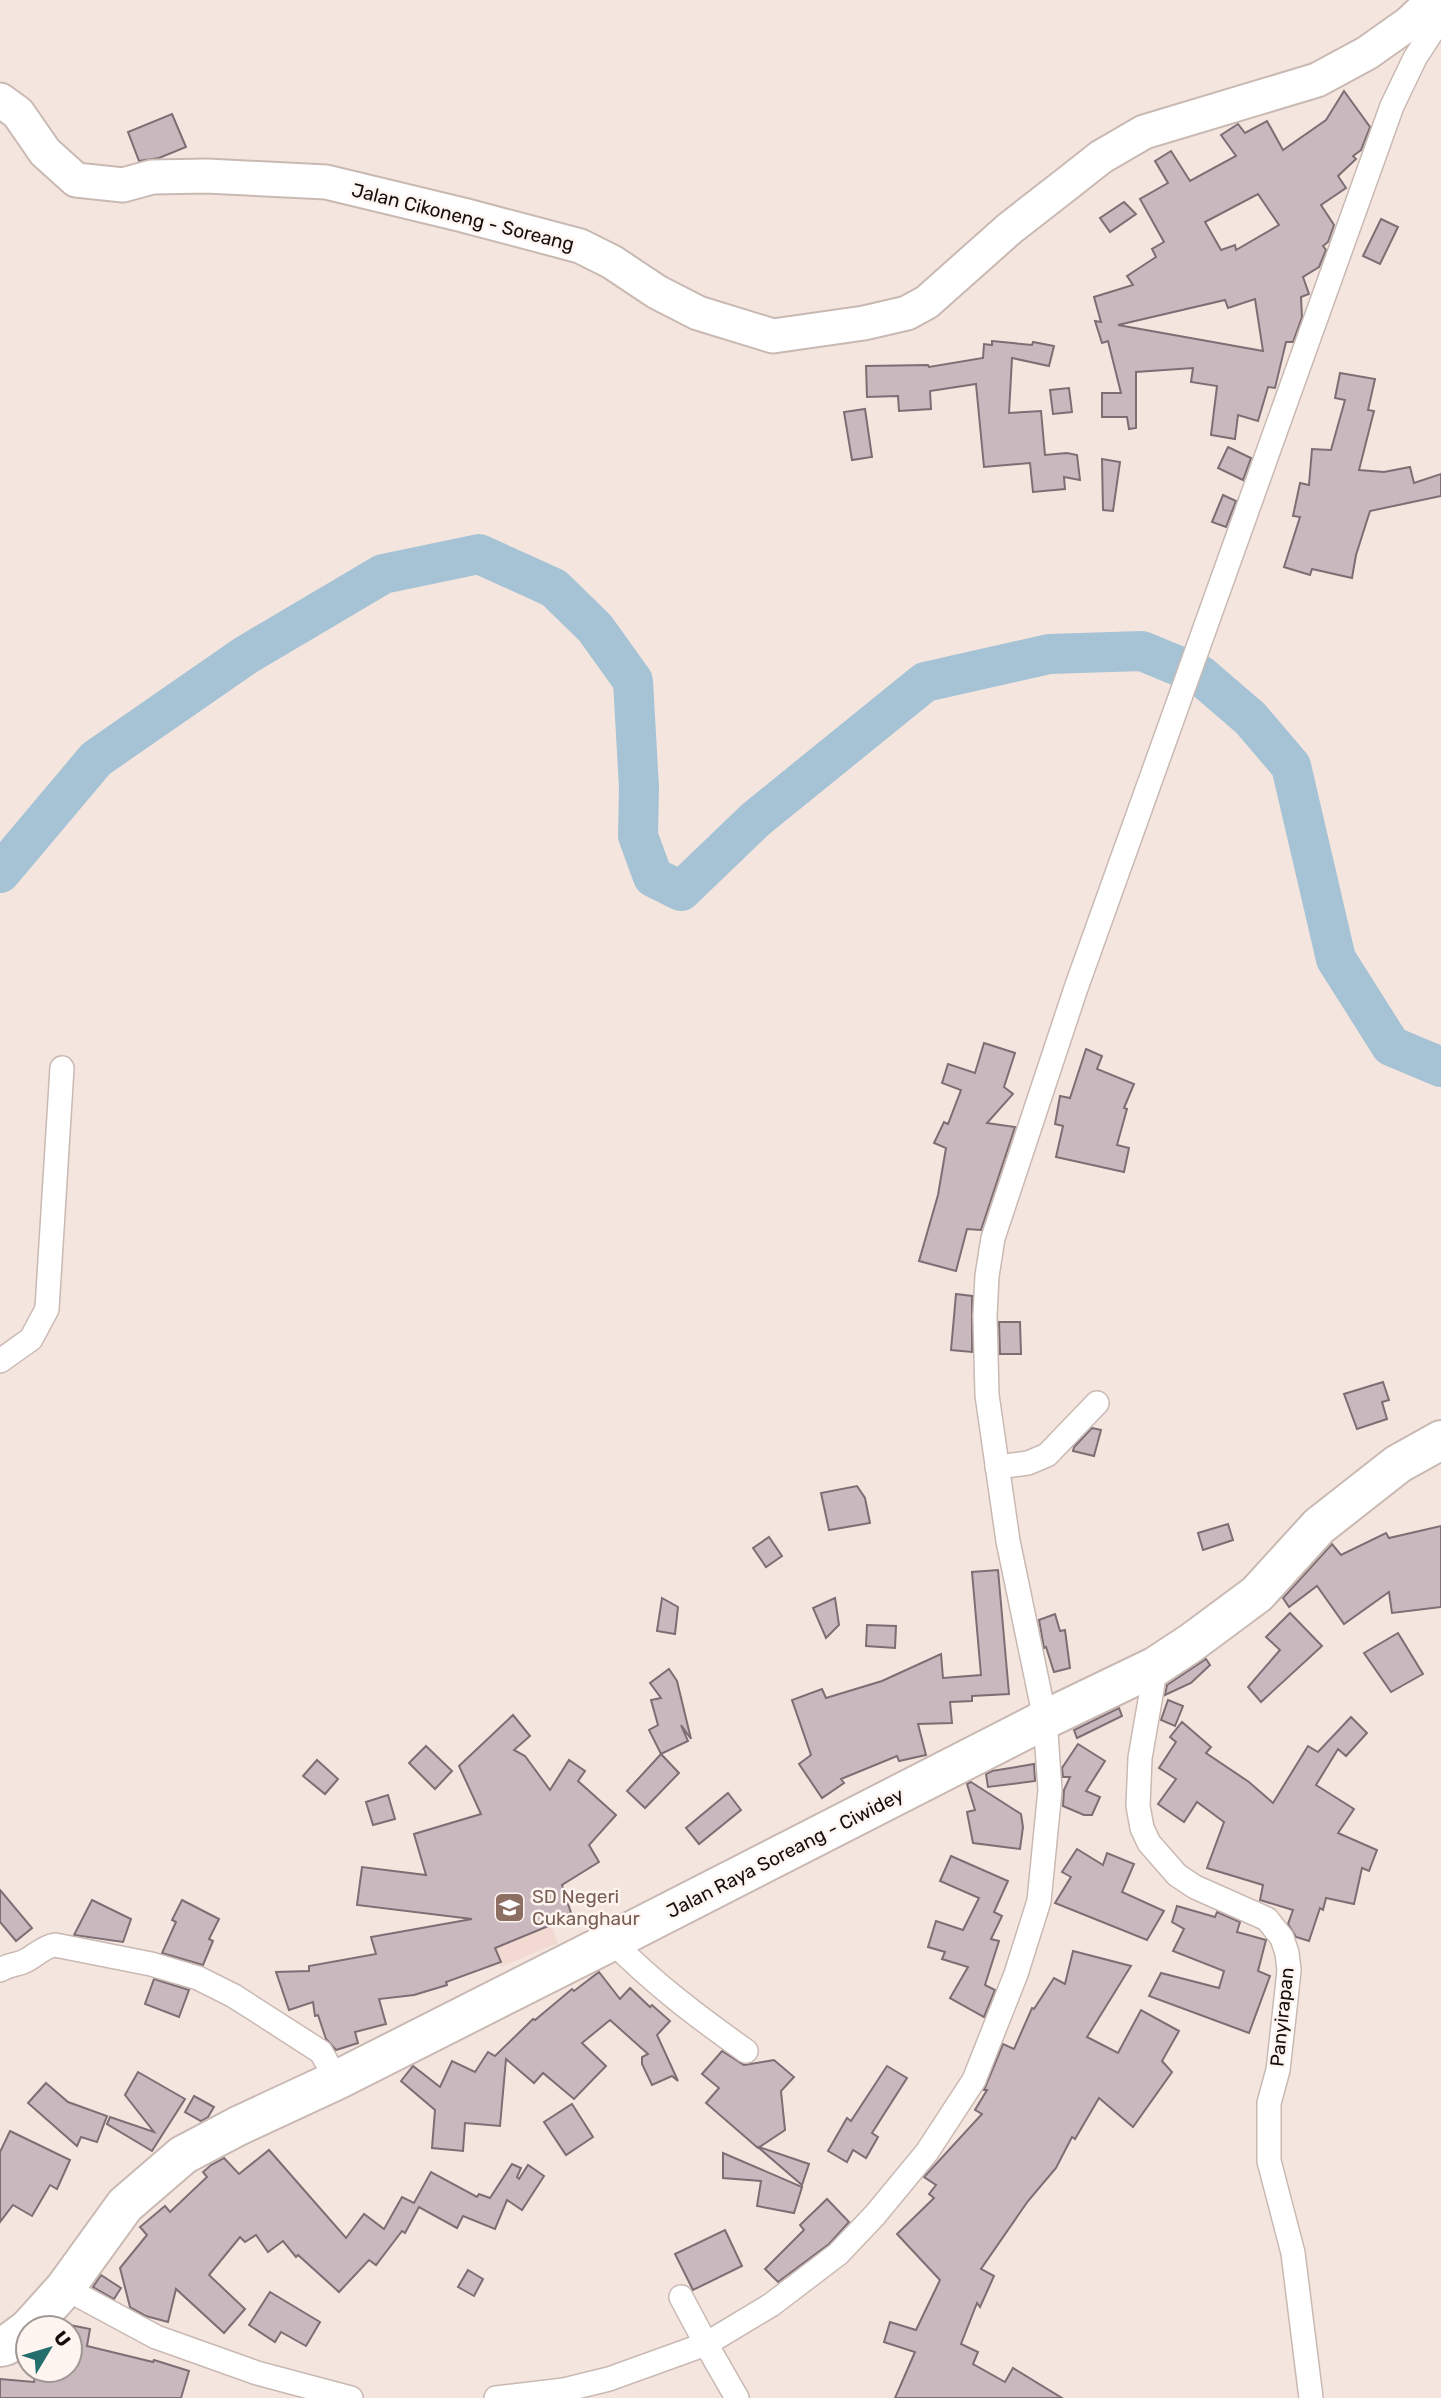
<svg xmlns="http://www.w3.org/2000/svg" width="1441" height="2398" font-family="Rubik,sans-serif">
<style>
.education{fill:#f2d9d1}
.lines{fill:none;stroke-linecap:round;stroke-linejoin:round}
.river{stroke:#a5c3d5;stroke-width:40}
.building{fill:#c9b9bf;stroke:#7d6e74;stroke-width:2;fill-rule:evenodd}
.street-casing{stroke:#c9b9b3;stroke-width:26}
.secondary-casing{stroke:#c9b9b3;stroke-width:37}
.highway-casing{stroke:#c9b9b3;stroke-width:42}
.street{stroke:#fff;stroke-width:23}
.secondary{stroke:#fff;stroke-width:33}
.highway{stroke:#fff;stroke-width:38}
.labels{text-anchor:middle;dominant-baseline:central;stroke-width:5;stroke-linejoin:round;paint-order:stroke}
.street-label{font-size:19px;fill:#140f0d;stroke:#fef4f0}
.education-label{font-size:19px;fill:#785e54;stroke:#fef4f0;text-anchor:start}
</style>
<rect width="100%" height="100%" fill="#f5e5df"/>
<polygon class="education" points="522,1848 558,1943 501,1967 458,1872"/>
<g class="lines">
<polyline class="river" points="0,873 96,759 246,655 383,574 479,554 554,588 595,628 633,681 639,788 638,836 653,877 681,891 756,819 925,682 1049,654 1142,651 1200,675 1250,718 1291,766 1336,959 1391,1046 1441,1067"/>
</g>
<g class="building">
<path d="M1344,91L1370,127L1361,150L1353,156L1356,159L1338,176L1346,188L1321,205L1334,225L1328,242L1323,246L1326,250L1319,267L1303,277L1309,294L1301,297L1302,317L1293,342H1286L1275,388L1268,387L1258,421L1238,415L1235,439L1211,435L1217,386L1191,382L1193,368L1136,372V428L1129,429L1127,417H1102V393H1121L1108,341L1102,343L1095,321L1101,322L1094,297L1133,285L1127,276L1156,257L1152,249L1164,242L1140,199L1168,183L1155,161L1171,151L1190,181L1236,156L1221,135L1238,124L1245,133L1267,121L1283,150L1326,120ZM1258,194L1279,225L1236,250L1235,245L1221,250L1205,222ZM1255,299L1263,351L1118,325L1225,300L1228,308Z"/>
<polygon points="172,114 186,147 159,158 139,161 128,132"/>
<polygon points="1124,202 1136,214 1110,232 1100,218"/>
<polygon points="1381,219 1398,227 1380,264 1363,256"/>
<polygon points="992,341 1032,345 1033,342 1054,346 1049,366 1012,358 1009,413 1041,411 1045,455 1067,453 1077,455 1080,480 1064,477 1065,489 1033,492 1030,463 984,467 976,384 930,391 931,409 899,411 898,396 867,397 866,366 928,365 929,367 983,358 984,344 992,345"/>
<polygon points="1340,373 1375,379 1368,410 1374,411 1359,470 1384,472 1410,467 1414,483 1441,474 1441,496 1370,511 1356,555 1352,578 1312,569 1310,575 1284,567 1300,517 1293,516 1300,483 1309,485 1312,449 1331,450 1345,400 1335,398"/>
<polygon points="1069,388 1072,412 1053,414 1050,390"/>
<polygon points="865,409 872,457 852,460 844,412"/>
<polygon points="1228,447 1251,458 1243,480 1218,468"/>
<polygon points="1102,459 1120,462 1113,511 1103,510"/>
<polygon points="1223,495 1236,501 1226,527 1212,522"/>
<polygon points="984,1043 1015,1053 1004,1087 1013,1094 987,1123 1015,1127 981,1230 967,1229 956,1271 919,1261 938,1195 946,1148 934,1143 944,1122 948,1124 961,1090 942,1083 948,1064 975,1073"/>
<polygon points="1086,1049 1102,1056 1097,1069 1134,1084 1124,1108 1127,1109 1117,1145 1129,1148 1124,1172 1056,1157 1063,1126 1055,1124 1060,1096 1070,1098"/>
<polygon points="956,1294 972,1296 972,1352 951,1350"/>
<polygon points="999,1322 1020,1322 1021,1354 1000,1354"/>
<polygon points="1383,1382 1389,1400 1382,1402 1387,1419 1357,1429 1344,1394"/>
<polygon points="1092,1428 1101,1430 1094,1456 1073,1451 1074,1447"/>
<polygon points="857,1486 865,1498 870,1523 829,1530 821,1493"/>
<polygon points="1228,1524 1233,1540 1203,1550 1198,1533"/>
<polygon points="1441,1526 1441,1607 1392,1613 1389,1592 1344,1624 1317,1586 1289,1607 1283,1598 1332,1544 1341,1555 1386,1533 1389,1538"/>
<polygon points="769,1537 782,1556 766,1567 753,1548"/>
<polygon points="998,1570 1009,1694 972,1696 972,1701 950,1702 952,1723 918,1724 926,1755 899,1761 897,1756 841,1779 844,1783 822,1798 799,1764 811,1755 792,1700 822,1689 826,1698 882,1681 941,1654 943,1678 981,1675 972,1572"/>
<polygon points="662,1598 678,1607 675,1634 657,1631"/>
<polygon points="835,1598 839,1625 826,1638 813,1608"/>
<polygon points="1290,1613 1322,1646 1261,1702 1248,1687 1280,1650 1266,1637"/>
<polygon points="1055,1614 1060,1631 1065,1630 1070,1668 1054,1672 1046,1647 1044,1648 1039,1620"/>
<polygon points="867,1625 896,1626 895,1648 866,1646"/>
<polygon points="1398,1633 1423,1674 1391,1692 1364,1653"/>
<polygon points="1206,1659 1210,1665 1191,1683 1165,1695 1167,1685"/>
<polygon points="669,1669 677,1681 691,1739 681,1725 688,1741 661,1754 649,1730 658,1725 651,1700 661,1698 650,1683"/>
<polygon points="1168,1700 1183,1706 1175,1726 1161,1720"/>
<polygon points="1119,1708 1122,1716 1077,1738 1074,1730"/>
<polygon points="513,1715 530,1736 514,1750 525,1756 550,1790 569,1760 585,1771 578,1781 616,1815 589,1845 599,1862 562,1885 571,1913 549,1921 551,1925 495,1948 501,1962 446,1982 447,1985 414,1995 379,1999 386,2024 355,2032 358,2043 336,2050 326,2039 318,2015 315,2016 313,2002 289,2010 276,1972 309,1971 309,1966 376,1954 371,1937 472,1919 357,1905 362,1867 426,1875 414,1834 481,1814 459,1766"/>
<polygon points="1351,1717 1367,1733 1346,1756 1338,1749 1316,1785 1354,1809 1338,1833 1377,1850 1369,1871 1362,1868 1354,1904 1326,1898 1323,1910 1320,1908 1309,1941 1296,1937 1288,1924 1293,1910 1260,1900 1263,1885 1207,1868 1224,1822 1197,1802 1184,1822 1158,1804 1176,1779 1159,1768 1176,1742 1170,1737 1182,1722 1211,1747 1206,1753 1249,1782 1273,1803 1308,1746 1318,1752"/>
<polygon points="1078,1744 1105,1761 1086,1791 1100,1797 1092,1815 1084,1815 1063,1806 1064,1790 1070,1777 1063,1777 1062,1768"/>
<polygon points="426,1746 452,1771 435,1789 409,1763"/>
<polygon points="661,1754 679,1773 645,1808 627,1791"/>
<polygon points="317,1760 338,1779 325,1794 303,1776"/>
<polygon points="1034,1764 1035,1781 988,1787 986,1774 992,1771"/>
<polygon points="971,1782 1021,1814 1023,1827 1020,1849 973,1843 967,1812 975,1810 967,1784"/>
<polygon points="728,1793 741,1810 699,1844 686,1828"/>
<polygon points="388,1795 395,1819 373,1825 366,1802"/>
<polygon points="1077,1849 1103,1865 1107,1853 1134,1864 1122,1892 1164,1911 1147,1940 1055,1903 1071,1877 1062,1872"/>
<polygon points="951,1856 1008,1881 994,1912 1002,1916 991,1939 999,1941 985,1985 995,1990 984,2017 950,1998 968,1967 942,1959 945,1952 928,1947 936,1921 963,1930 979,1898 940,1881"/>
<polygon points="0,1890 32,1928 16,1941 0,1922"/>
<polygon points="92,1900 131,1919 123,1942 74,1935"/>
<polygon points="182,1900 219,1919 209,1939 213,1941 203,1965 162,1953 176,1922 172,1920"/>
<polygon points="1177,1906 1215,1917 1217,1912 1240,1922 1237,1932 1266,1940 1258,1971 1270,1976 1249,2033 1149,1996 1161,1973 1219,1988 1224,1971 1173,1951 1184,1929 1172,1922"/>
<polygon points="1073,1951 1131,1966 1087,2037 1118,2053 1141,2010 1179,2031 1162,2061 1172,2072 1133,2127 1099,2098 1075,2139 1072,2137 1056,2168 1028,2201 981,2269 994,2276 980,2307 977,2303 961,2344 978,2352 973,2364 1005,2382 1013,2368 1062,2398 895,2398 915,2352 884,2342 890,2322 916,2330 940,2280 897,2234 934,2198 929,2194 936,2185 924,2177 982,2114 975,2110 987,2090 984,2090 1003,2044 1014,2049 1032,2008 1034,2009 1054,1978 1065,1984"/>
<polygon points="599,1972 620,1999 630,1988 650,2007 652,2005 670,2021 657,2035 678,2081 672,2076 652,2085 642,2064 642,2057 648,2054 610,2020 582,2043 606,2066 574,2099 543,2073 534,2083 506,2059 500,2126 465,2123 463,2151 432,2148 435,2110 401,2081 413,2066 440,2087 452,2061 475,2072 488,2052 495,2056 533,2019 535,2020 572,1989 574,1991"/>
<polygon points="154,1979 189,1990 179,2017 145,2004"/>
<polygon points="722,2051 744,2065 774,2060 794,2077 781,2091 785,2130 758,2148 706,2103 719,2088 702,2074"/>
<polygon points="887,2066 907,2078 872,2133 878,2137 866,2158 853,2150 847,2162 828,2151 847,2118 851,2121"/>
<polygon points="138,2072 185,2099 152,2151 107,2124 110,2117 154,2132 125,2095"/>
<polygon points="46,2083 68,2102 107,2116 97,2142 81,2137 77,2146 28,2103"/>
<polygon points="194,2096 214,2107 208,2117 201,2121 185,2112"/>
<polygon points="572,2104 593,2137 566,2155 544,2122"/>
<polygon points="10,2131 70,2160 57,2189 50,2185 32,2216 13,2205 0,2222 0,2152"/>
<polygon points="759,2147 809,2164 802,2185 759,2148"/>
<polygon points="269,2150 346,2238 364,2214 384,2229 402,2197 414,2203 431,2172 477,2197 479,2194 490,2198 512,2164 521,2168 517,2177 519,2179 528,2165 544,2176 522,2210 507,2200 495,2229 463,2216 457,2228 419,2207 405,2233 402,2231 376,2265 369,2260 339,2292 298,2255 296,2257 283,2241 268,2252 256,2235 245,2242 240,2237 209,2275 245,2309 224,2333 176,2289 168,2322 146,2316 130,2307 120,2268 147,2235 140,2227 165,2206 170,2212 207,2177 203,2172 211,2165 224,2158 239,2174"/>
<polygon points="723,2153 802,2187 794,2213 757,2206 761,2181 723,2178"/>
<polygon points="827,2199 849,2222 829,2244 778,2282 765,2269 804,2230 800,2225"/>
<polygon points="725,2230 742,2266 693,2290 675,2254"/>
<polygon points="468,2270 483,2279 474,2296 458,2287"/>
<polygon points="101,2275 121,2288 114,2299 93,2287"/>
<polygon points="270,2292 320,2322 306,2346 281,2332 275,2342 249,2325"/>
<polygon points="70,2325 90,2329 87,2346 153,2362 154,2360 189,2371 181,2398 0,2398 0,2379 34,2382 36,2370 70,2370"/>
</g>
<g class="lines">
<defs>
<g id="street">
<polyline points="0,1361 31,1339 47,1309 62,1068"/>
<polyline points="997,1467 1028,1463 1047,1455 1097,1403"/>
<polyline points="1156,1666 1140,1758 1138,1806 1142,1828 1149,1843 1177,1875 1195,1887 1267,1919 1282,1938 1287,1953 1289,1970 1286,1999 1278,2070 1269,2103 1269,2161 1293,2253 1311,2398"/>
<path d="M612,1941C653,1983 698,2017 746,2051"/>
<path d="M0,1970C8,1965 14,1965 23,1962C35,1957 42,1947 55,1945L151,1964L198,1978L234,1996L321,2052L337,2080"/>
<polyline points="65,2288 156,2337 257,2373 351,2398"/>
<polyline points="496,2398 564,2390 609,2379 706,2344 681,2297"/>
<polyline points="737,2398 706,2344 771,2305 838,2254 875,2215 927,2152 974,2080 1016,1974 1039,1901 1050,1790 1045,1719 1008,1541 987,1395 985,1316 987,1276 993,1238 1076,988 1392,106 1415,58 1441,18"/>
</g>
<polyline id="secondary" points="0,100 18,113 45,152 76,180 123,185 152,177 207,176 326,182 463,215 580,246 612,262 657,292 698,313 773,336 864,323 907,313 927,302 1009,229 1068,183 1101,157 1144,132 1317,80 1367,53 1408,24 1434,0"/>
<g id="highway">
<polyline points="29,2328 65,2288 125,2205 183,2155 238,2126 337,2080 612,1941 1048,1718 1156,1666 1191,1643 1257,1594 1319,1526 1398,1464 1441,1440"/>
<polyline points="0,2347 5,2346 28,2329"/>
</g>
</defs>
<use href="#street" class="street-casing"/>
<use href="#secondary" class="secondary-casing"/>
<use href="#highway" class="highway-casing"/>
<use href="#street" class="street"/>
<use href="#secondary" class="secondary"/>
<use href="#highway" class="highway"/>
</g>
<defs>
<symbol id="school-square" viewBox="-11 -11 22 22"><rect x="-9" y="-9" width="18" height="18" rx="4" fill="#8d6e63" stroke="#fef4f0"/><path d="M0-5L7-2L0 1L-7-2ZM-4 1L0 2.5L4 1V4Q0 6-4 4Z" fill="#fff"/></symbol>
</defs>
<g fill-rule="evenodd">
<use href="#school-square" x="492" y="1890" width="35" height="35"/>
</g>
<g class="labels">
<g class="street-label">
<text transform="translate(463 217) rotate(14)">Jalan Cikoneng - Soreang</text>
<text transform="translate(785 1853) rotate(-27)">Jalan Raya Soreang - Ciwidey</text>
<text transform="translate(1282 2017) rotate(-84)">Panyirapan</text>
</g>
<g class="education-label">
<text x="532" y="1896">SD Negeri<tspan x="532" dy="22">Cukanghaur</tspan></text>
</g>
</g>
<g transform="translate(49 2349) rotate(52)"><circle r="33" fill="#fef4f0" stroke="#a09895" stroke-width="2"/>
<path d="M0-5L12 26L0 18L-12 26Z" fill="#246f6e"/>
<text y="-10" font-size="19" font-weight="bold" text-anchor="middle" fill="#140f0d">U</text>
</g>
</svg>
